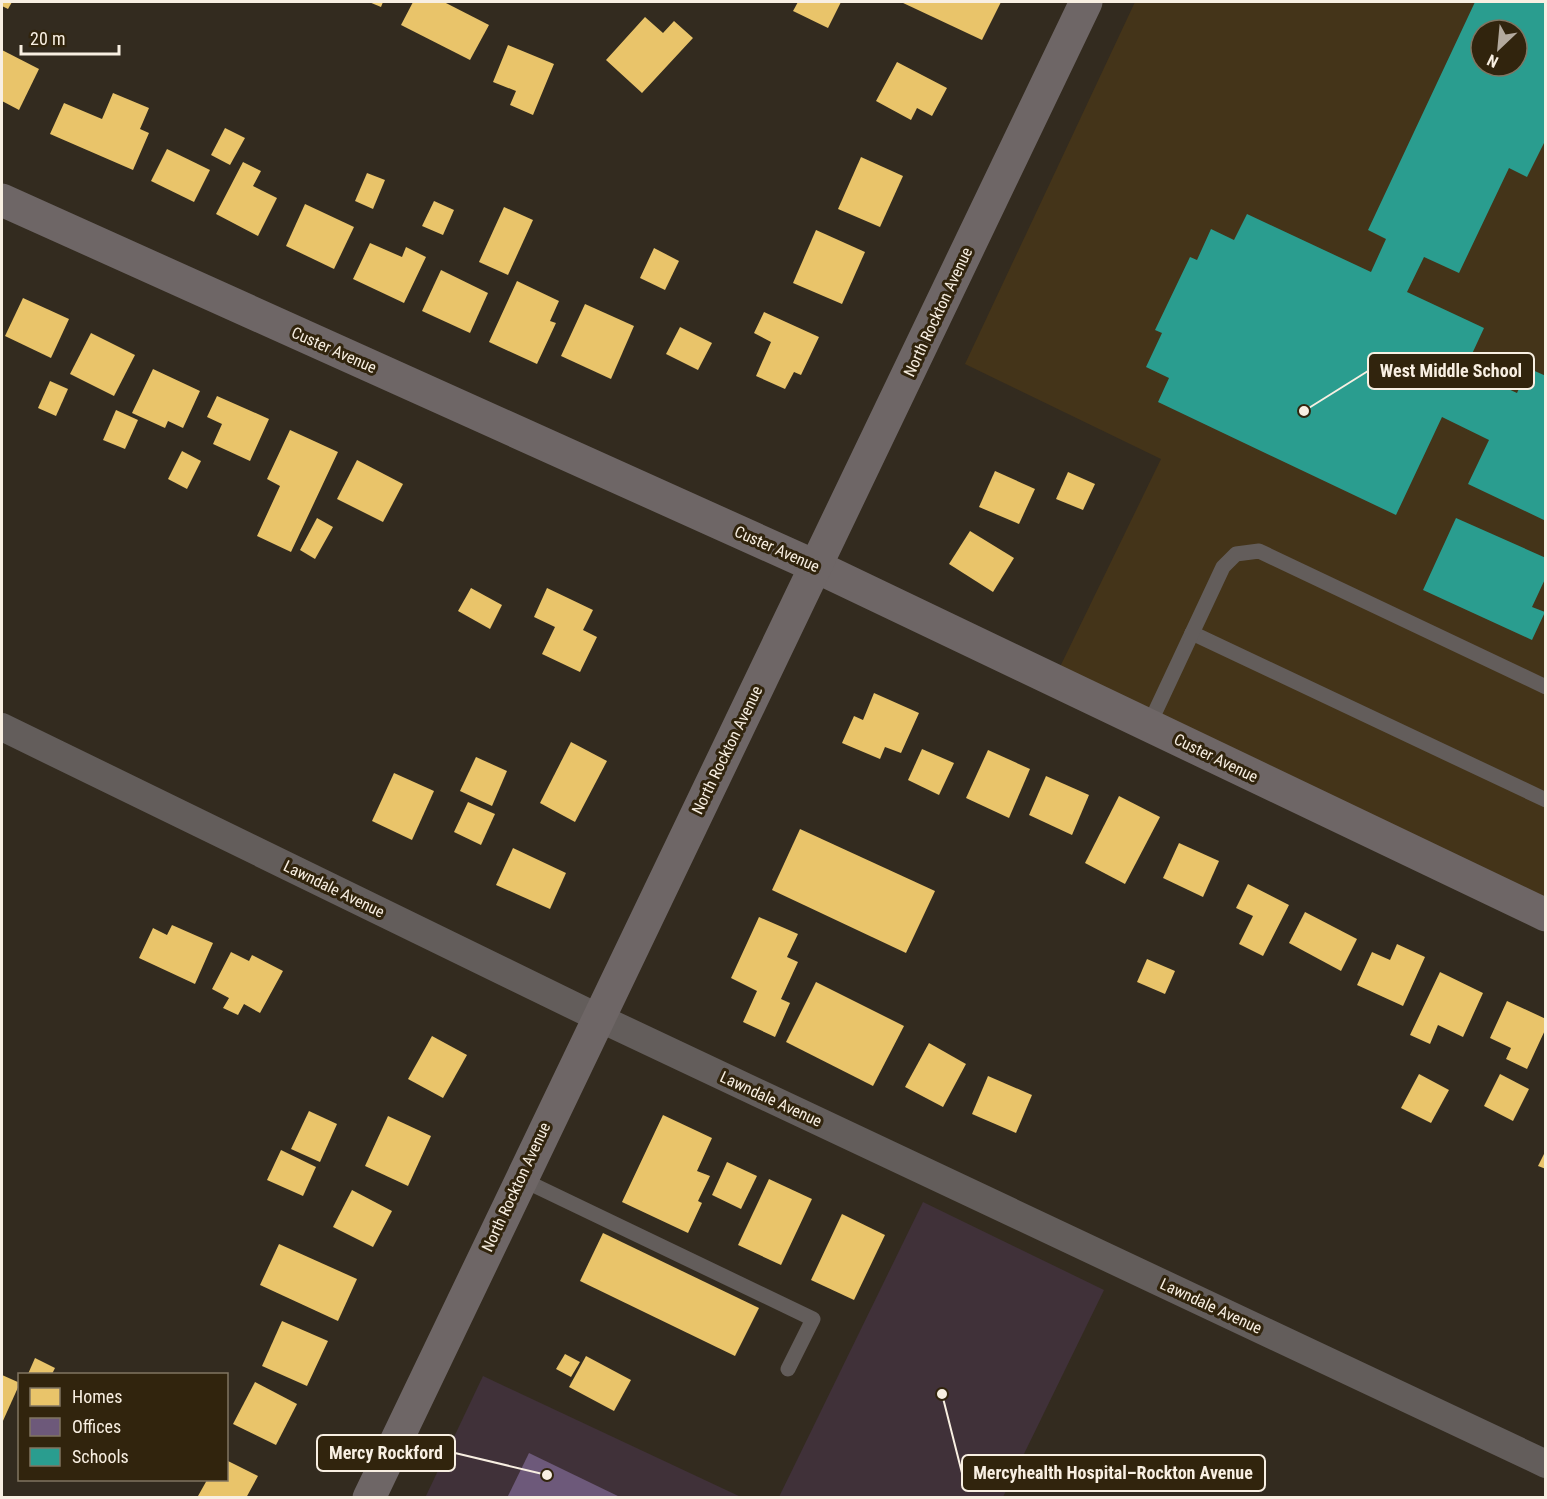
<svg xmlns="http://www.w3.org/2000/svg" width="1547" height="1499" font-family="'Roboto Condensed',sans-serif">
<style>
.built{fill:#443419;fill-rule:evenodd}
.medical{fill:#403139}
.homes{fill:#e9c46a}
.offices{fill:#6d597a}
.schools{fill:#2a9d8f;fill-rule:evenodd}
.lines{fill:none;stroke-linecap:round;stroke-linejoin:round}
.lane{stroke:#635d5b;stroke-width:15}
.street{stroke:#635d5b;stroke-width:28}
.secondary{stroke:#6e6666;stroke-width:33}
.labels{text-anchor:middle;dominant-baseline:central;stroke-width:6;stroke-linejoin:round;paint-order:stroke}
.street-label{font-size:16px;fill:#f8efe2;stroke:#31240d}
.leader{fill:none;stroke:#f8efe2;stroke-width:2}
.callout-dot{fill:#f8efe2;stroke:#31240d;stroke-width:2}
.callout{fill:#31240d;stroke:#f8efe2;stroke-width:2}
.callout-label{font-size:18px;text-anchor:middle;font-weight:bold;fill:#f8efe2}
</style>
<rect width="100%" height="100%" fill="#332b1f"/>
<path class="built" d="M1135,2H1545V902L1058,671L1161,459L965,364ZM1481,30H1517V66H1481Z"/>
<g class="medical">
<polygon points="923,1202 1104,1290 1003,1497 779,1497"/>
<polygon points="483,1376 741,1497 425,1498"/>
</g>
<g class="homes">
<polygon points="2,2 12,2 8,9 2,6"/>
<polygon points="369,2 383,2 381,7"/>
<polygon points="413,2 444,2 489,25 470,60 401,25"/>
<polygon points="798,2 841,2 828,28 793,11"/>
<polygon points="901,2 1001,2 982,40"/>
<polygon points="645,17 663,33 674,21 693,38 642,93 606,60"/>
<polygon points="508,45 554,64 533,115 510,105 516,91 493,82"/>
<polygon points="2,50 39,69 19,110 2,101"/>
<polygon points="897,62 947,88 932,116 917,108 911,120 876,101"/>
<polygon points="113,93 149,108 140,129 149,133 133,170 50,134 64,103 102,119"/>
<polygon points="225,128 245,138 230,165 211,155"/>
<polygon points="167,149 210,170 194,202 151,181"/>
<polygon points="861,157 903,176 880,227 838,209"/>
<polygon points="243,162 261,171 253,186 277,198 258,236 216,214"/>
<polygon points="367,173 385,180 373,209 355,201"/>
<polygon points="434,201 454,210 443,235 422,226"/>
<polygon points="305,204 354,227 334,269 286,246"/>
<polygon points="504,207 533,220 508,275 479,262"/>
<polygon points="816,230 865,252 842,304 793,283"/>
<polygon points="370,243 402,257 406,247 426,257 404,303 353,279"/>
<polygon points="654,248 679,261 665,290 640,278"/>
<polygon points="441,270 488,293 470,333 422,311"/>
<polygon points="517,281 559,301 550,321 556,323 537,364 489,342"/>
<polygon points="23,298 69,319 51,358 5,336"/>
<polygon points="585,304 634,326 611,379 561,356"/>
<polygon points="764,312 819,337 801,375 794,372 785,389 756,376 771,342 754,333"/>
<polygon points="680,327 712,343 698,370 666,354"/>
<polygon points="91,333 135,355 114,396 70,374"/>
<polygon points="153,369 200,391 183,428 168,421 165,428 132,413"/>
<polygon points="50,381 68,389 56,416 38,408"/>
<polygon points="217,396 269,419 250,461 213,444 222,424 207,417"/>
<polygon points="116,410 138,420 125,449 103,440"/>
<polygon points="290,430 338,452 291,552 257,536 280,486 267,479"/>
<polygon points="182,451 201,461 187,489 168,479"/>
<polygon points="357,460 403,484 383,522 337,499"/>
<polygon points="995,471 1035,489 1019,524 979,507"/>
<polygon points="1068,472 1095,484 1083,510 1056,499"/>
<polygon points="317,518 333,527 315,559 300,550"/>
<polygon points="970,531 1014,558 993,592 949,564"/>
<polygon points="471,588 502,605 490,629 458,611"/>
<polygon points="547,588 593,610 583,630 597,637 580,672 542,654 555,627 534,617"/>
<polygon points="874,693 919,713 901,753 885,747 880,759 842,743 854,716 863,720"/>
<polygon points="571,742 607,761 575,822 540,803"/>
<polygon points="922,749 954,763 939,795 908,780"/>
<polygon points="988,750 1030,769 1009,818 966,798"/>
<polygon points="476,757 507,771 492,806 460,791"/>
<polygon points="394,773 434,791 412,840 372,821"/>
<polygon points="1046,776 1089,795 1072,835 1029,815"/>
<polygon points="1119,796 1160,817 1125,884 1085,863"/>
<polygon points="468,802 495,814 481,845 454,832"/>
<polygon points="800,829 935,891 906,953 772,890"/>
<polygon points="1179,843 1219,861 1203,897 1163,878"/>
<polygon points="513,848 566,873 550,909 496,885"/>
<polygon points="1248,884 1289,905 1263,956 1239,944 1253,916 1236,908"/>
<polygon points="1305,912 1357,939 1341,971 1289,943"/>
<polygon points="759,917 798,934 787,957 798,962 781,999 790,1003 775,1037 743,1022 757,991 731,978"/>
<polygon points="172,925 213,943 195,984 139,958 153,928 167,935"/>
<polygon points="1397,944 1425,957 1403,1006 1357,985 1372,952 1390,960"/>
<polygon points="231,952 249,961 252,955 283,971 260,1013 244,1004 238,1015 223,1008 229,998 212,989"/>
<polygon points="1147,959 1175,971 1165,994 1137,982"/>
<polygon points="1440,972 1483,993 1463,1037 1438,1025 1430,1044 1410,1035"/>
<polygon points="816,982 904,1026 873,1086 786,1042"/>
<polygon points="1507,1001 1546,1019 1546,1028 1527,1069 1506,1059 1511,1048 1490,1038"/>
<polygon points="432,1036 467,1055 443,1098 408,1079"/>
<polygon points="929,1043 966,1064 943,1107 905,1087"/>
<polygon points="1419,1074 1449,1090 1431,1123 1401,1108"/>
<polygon points="1500,1074 1529,1089 1513,1121 1484,1106"/>
<polygon points="988,1076 1032,1095 1016,1133 972,1114"/>
<polygon points="309,1111 337,1124 320,1162 291,1149"/>
<polygon points="663,1115 712,1138 697,1171 710,1176 698,1201 702,1203 688,1233 622,1202"/>
<polygon points="388,1116 431,1136 408,1186 365,1166"/>
<polygon points="281,1150 316,1167 303,1196 267,1180"/>
<polygon points="1546,1150 1546,1169 1538,1166"/>
<polygon points="727,1162 757,1176 741,1209 712,1195"/>
<polygon points="769,1179 812,1199 781,1265 738,1245"/>
<polygon points="352,1190 392,1211 373,1247 333,1227"/>
<polygon points="842,1214 885,1235 854,1300 811,1280"/>
<polygon points="603,1233 759,1308 735,1356 580,1281"/>
<polygon points="279,1244 357,1279 338,1321 260,1285"/>
<polygon points="282,1321 328,1341 307,1386 262,1366"/>
<polygon points="565,1354 580,1362 571,1377 556,1369"/>
<polygon points="586,1356 631,1380 614,1411 569,1387"/>
<polygon points="35,1358 55,1368 52,1374 28,1374"/>
<polygon points="2,1375 20,1383 2,1423"/>
<polygon points="255,1382 297,1404 276,1445 233,1424"/>
<polygon points="226,1460 258,1476 246,1498 198,1496 207,1480 226,1480"/>
</g>
<polygon class="offices" points="529,1453 622,1498 507,1498"/>
<g class="schools">
<path d="M1475,2H1546V139L1527,177L1509,168L1459,273L1424,257L1407,292L1484,328L1465,369L1517,393L1528,368L1546,376V521L1468,484L1489,440L1442,417L1396,515L1158,402L1169,378L1146,367L1162,333L1155,330L1190,257L1197,260L1211,229L1234,240L1247,214L1371,272L1386,239L1368,230ZM1481,30H1517V66H1481Z"/>
<polygon points="1456,518 1546,558 1546,577 1532,607 1545,612 1532,640 1423,590"/>
</g>
<g class="lines">
<g class="lane">
<polyline points="1192,633 1546,800"/>
<polyline points="1149,725 1223,567 1236,554 1259,551 1546,687"/>
<polyline points="521,1179 813,1319 788,1369"/>
</g>
<polyline class="street" points="2,727 597,1017 1546,1464"/>
<g class="secondary">
<polyline points="2,200 817,567 1546,915"/>
<polyline points="369,1498 1086,2"/>
</g>
</g>
<g class="labels">
<g class="street-label">
<text transform="translate(938 312) rotate(-65)">North Rockton Avenue</text>
<text transform="translate(334 350) rotate(24)">Custer Avenue</text>
<text transform="translate(777 549) rotate(24)">Custer Avenue</text>
<text transform="translate(727 750) rotate(-64)">North Rockton Avenue</text>
<text transform="translate(1216 758) rotate(26)">Custer Avenue</text>
<text transform="translate(334 889) rotate(26)">Lawndale Avenue</text>
<text transform="translate(771 1099) rotate(25)">Lawndale Avenue</text>
<text transform="translate(516 1187) rotate(-65)">North Rockton Avenue</text>
<text transform="translate(1211 1306) rotate(25)">Lawndale Avenue</text>
</g>
</g>
<path class="leader" d="M1304 411L1368 371M547 1475L455 1453M942 1394L962 1473"/>
<g class="callout-dot">
<circle cx="1304" cy="411" r="6"/>
<circle cx="547" cy="1475" r="6"/>
<circle cx="942" cy="1394" r="6"/>
</g>
<g class="callout">
<rect x="1368" y="353" width="166" height="36" rx="6"/>
<rect x="317" y="1435" width="138" height="36" rx="6"/>
<rect x="962" y="1455" width="303" height="36" rx="6"/>
</g>
<g class="callout-label">
<text x="1451" y="377">West Middle School</text>
<text x="386" y="1459">Mercy Rockford</text>
<text x="1113" y="1479">Mercyhealth Hospital–Rockton Avenue</text>
</g>
<rect width="1547" height="1499" fill="none" stroke="#f8efe2" stroke-width="6"/>
<rect x="18" y="1373" width="210" height="108" fill="#31240d" stroke="#817562" stroke-width="1.5"/>
<rect x="30" y="1388" width="30" height="18" fill="#e9c46a" stroke="#817562" stroke-width="1.5"/>
<text x="72" y="1403" font-size="18" fill="#f8efe2">Homes</text>
<rect x="30" y="1418" width="30" height="18" fill="#6d597a" stroke="#817562" stroke-width="1.5"/>
<text x="72" y="1433" font-size="18" fill="#f8efe2">Offices</text>
<rect x="30" y="1448" width="30" height="18" fill="#2a9d8f" stroke="#817562" stroke-width="1.5"/>
<text x="72" y="1463" font-size="18" fill="#f8efe2">Schools</text>
<g transform="translate(1499 48) rotate(206)"><circle r="28" fill="#31240d" stroke="#817562" stroke-width="1.5"/>
<path d="M0-4.5L10 22L0 15L-10 22Z" fill="#b3aa9e"/>
<text y="-9" font-size="16" font-weight="bold" text-anchor="middle" fill="#f8efe2">N</text>
</g>
<path d="M21 45v9h98v-9" fill="none" stroke="#f8efe2" stroke-width="3"/>
<text x="30" y="45" font-size="18" fill="#f8efe2" stroke="#31240d" stroke-width="4.5" paint-order="stroke">20 m</text>
</svg>
